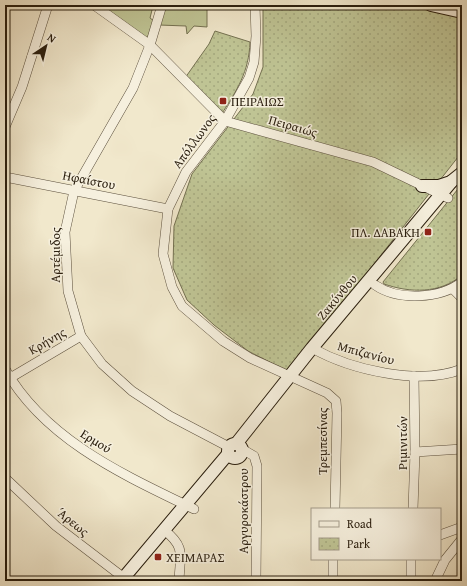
<svg xmlns="http://www.w3.org/2000/svg" width="467" height="586" font-family="'Gentium Book Plus',serif">
<style>
.green{fill:#bfc494;stroke:#747151}
.park{fill:url(#park-dots);stroke:#747151}
.lines{fill:none;stroke-linecap:round;stroke-linejoin:round}
.street-casing{stroke:#5c503e;stroke-width:10}
.secondary-casing{stroke:#2a1e0e;stroke-width:14}
.street{stroke:#f6f0de;stroke-width:9}
.secondary{stroke:#f6f0de;stroke-width:12}
.poi-dot{fill:#8f2418;stroke:#f6f0de;stroke-width:1.5}
.labels{text-anchor:middle;dominant-baseline:central;stroke-width:3;stroke-linejoin:round;paint-order:stroke}
.poi-label{font-size:13px;fill:#2a1e0e;stroke:#f6f0de;text-anchor:start}
.street-label{font-size:13px;fill:#2a1e0e;stroke:#f6f0de}
</style>
<defs>
<pattern id="park-dots" width="8" height="8" patternUnits="userSpaceOnUse"><rect width="8" height="8" fill="#bfc494"/><path d="M2 2h.1M6 6h.1" fill="none" stroke="#a4a87e" stroke-width="1.8" stroke-linecap="round"/></pattern>
</defs>
<rect width="100%" height="100%" fill="#f1e8cc"/>
<filter id="stains"><feTurbulence type="fractalNoise" baseFrequency=".005" numOctaves="4"/><feColorMatrix values="0 0 0 0 .2 0 0 0 0 .09 0 0 0 0 .02 0 0 0 .5 -.17"/></filter>
<radialGradient id="worn" r=".72"><stop offset=".6" stop-color="#630" stop-opacity="0"/><stop offset="1" stop-color="#630" stop-opacity=".3"/></radialGradient>
<g class="green">
<polygon points="101,5 146,5 152,10 150,18 154,21 147,39"/>
<polygon points="165,5 204,6 207,9 207,27 194,26 187,34 186,26 159,25"/>
</g>
<g class="park">
<polygon points="263,5 462,5 462,152 289,372 248,351 214,325 187,300 173,268 174,226 192,174 253,94 263,67"/>
<path d="M215,31L250,42C249,72 237,90 221,115L185,78L209,44Z"/>
<path d="M462,184V275C440,294 410,293 384,284L383,282Z"/>
</g>
<g class="lines">
<defs>
<g id="street">
<polyline points="94,5 150,45 225,121 373,162 448,198"/>
<polyline points="162,5 150,45 133,88 74,191 65,232 68,291 81,336 102,364 132,391 170,416 229,447"/>
<polyline points="255,5 256,36 254,62 249,78 225,121 186,172 168,209 163,254 172,287 182,306 223,341 250,358 327,393 336,401 337,413 335,509"/>
<polyline points="5,127 22,87 48,5"/>
<polyline points="5,177 168,209"/>
<path d="M375,285C398,301 440,299 462,282"/>
<polyline points="453,289 462,298"/>
<path d="M312,348C351,370 420,386 462,369"/>
<path d="M5,369C45,440 124,475 194,509"/>
<polyline points="5,381 81,336"/>
<polyline points="242,449 254,456 257,466 256,581"/>
<polyline points="415,452 462,449"/>
<polyline points="5,478 56,526 128,581"/>
<polyline points="413,509 415,452 414,376"/>
<path d="M164,530C186,547 180,555 179,581"/>
<polyline points="440,535 462,527"/>
<polyline points="333,581 333,559"/>
<polyline points="411,581 411,559"/>
<polyline points="435,581 445,560 462,539"/>
</g>
<g id="secondary">
<polyline points="431,5 462,12"/>
<polyline points="422,186 439,186 451,182"/>
<circle cx="235" cy="451" r="7"/>
<polyline points="236,444 312,348 452,181 462,173"/>
<polyline points="121,581 228,454"/>
</g>
</defs>
<use href="#street" class="street-casing"/>
<use href="#secondary" class="secondary-casing"/>
<use href="#street" class="street"/>
<use href="#secondary" class="secondary"/>
</g>
<g class="poi-dot">
<rect x="219" y="97" width="8" height="8" rx="2"/>
<rect x="424" y="228" width="8" height="8" rx="2"/>
<rect x="154" y="553" width="8" height="8" rx="2"/>
</g>
<g class="labels">
<g class="poi-label">
<text x="231" y="101">ΠΕΙΡΑΙΩΣ</text>
<text x="420" y="232" text-anchor="end">ΠΛ. ΔΑΒΑΚΗ</text>
<text x="166" y="557">ΧΕΙΜΑΡΑΣ</text>
</g>
<g class="street-label">
<text transform="translate(293 126) rotate(16)">Πειραιώς</text>
<text transform="translate(194 141) rotate(-54)">Απόλλωνος</text>
<text transform="translate(89 180) rotate(11)">Ηφαίστου</text>
<text transform="translate(55 255) rotate(-90)">Αρτέμιδος</text>
<text transform="translate(337 297) rotate(-50)">Ζακύνθου</text>
<text transform="translate(47 341) rotate(-30)">Κρήνης</text>
<text transform="translate(366 353) rotate(15)">Μπιζανίου</text>
<text transform="translate(96 441) rotate(32)">Ερμού</text>
<text transform="translate(322 441) rotate(-90)">Τρεμπεσίνας</text>
<text transform="translate(402 443) rotate(-90)">Ριμινιτών</text>
<text transform="translate(243 511) rotate(-90)">Αργυροκάστρου</text>
<text transform="translate(73 522) rotate(39)">Άρεως</text>
</g>
</g>
<rect width="467" height="586" fill="none" stroke="#f1e8cc" stroke-width="20"/>
<rect x="6" y="6" width="455" height="574" fill="none" stroke="#2a1e0e" stroke-width="2"/>
<rect x="10" y="10" width="447" height="566" fill="none" stroke="#2a1e0e"/>
<rect x="311" y="508" width="130" height="52" fill="#f6f0de" stroke="#a49c8b"/>
<rect x="319" y="521" width="20" height="6" fill="#f6f0de" stroke="#a49c8b"/>
<text x="347" y="528" font-size="12" fill="#2a1e0e">Road</text>
<rect x="319" y="538" width="20" height="12" fill="url(#park-dots)" stroke="#a49c8b"/>
<text x="347" y="548" font-size="12" fill="#2a1e0e">Park</text>
<g transform="translate(46 46) rotate(35)" stroke="#f6f0de" stroke-width="3" paint-order="stroke">
<path d="M0-3L7 15L0 10L-7 15Z" fill="#2a1e0e"/>
<text y="-6" font-size="11" font-weight="bold" text-anchor="middle" fill="#2a1e0e">N</text>
</g>
<rect width="100%" height="100%" filter="url(#stains)"/>
<rect width="100%" height="100%" fill="url(#worn)"/>
</svg>
